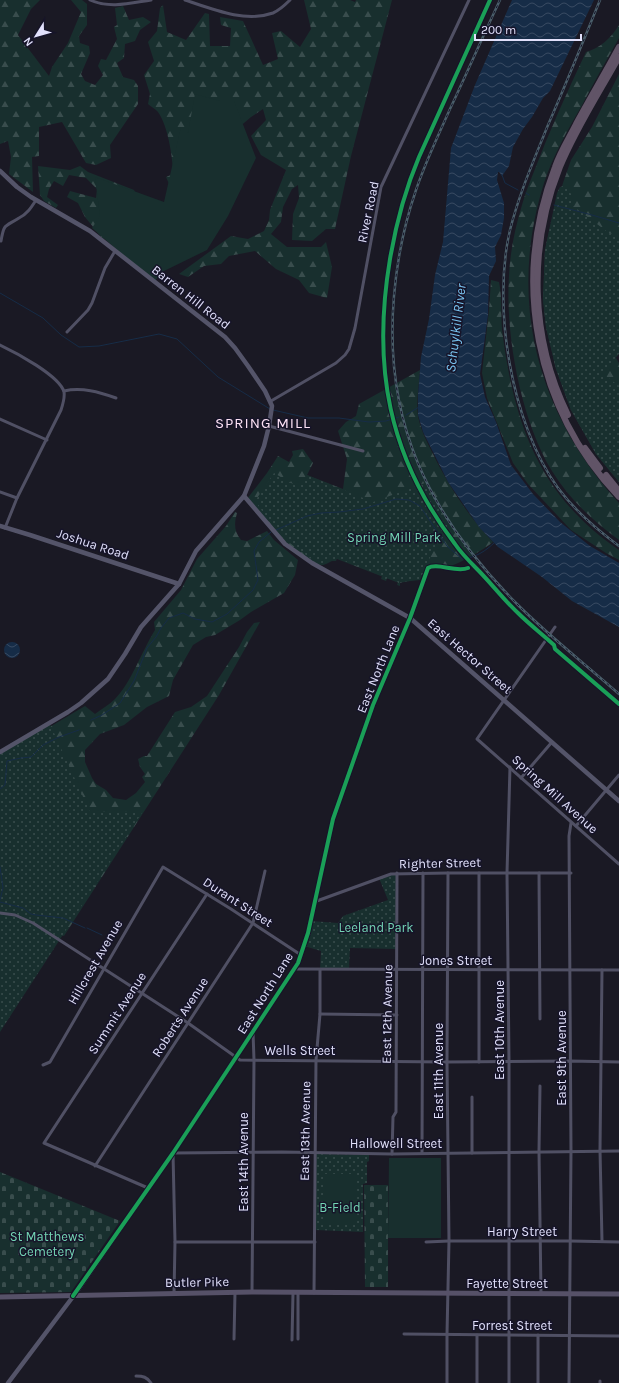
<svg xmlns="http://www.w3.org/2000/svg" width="619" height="1383" font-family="Karla,sans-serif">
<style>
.forest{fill:url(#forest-firs)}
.cemetery{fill:url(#cemetery-stones)}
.park{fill:url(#park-dots)}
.pitch{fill:#182f2e}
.water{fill:url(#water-waves)}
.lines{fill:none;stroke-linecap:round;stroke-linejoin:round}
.stream{stroke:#162c47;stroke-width:1}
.street{stroke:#505064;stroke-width:3}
.secondary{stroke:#545469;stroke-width:4.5}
.primary{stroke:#565168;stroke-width:5}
.highway{stroke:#615467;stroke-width:6}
.rail-casing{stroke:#4a5e6a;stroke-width:2.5}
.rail{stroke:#161429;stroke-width:1;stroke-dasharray:3;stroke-linecap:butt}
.cycleway-casing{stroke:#161429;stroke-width:6}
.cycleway{stroke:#1a9f57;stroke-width:4}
.labels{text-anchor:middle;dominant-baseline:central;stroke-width:3;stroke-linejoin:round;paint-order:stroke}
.street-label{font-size:13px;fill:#e1e0fb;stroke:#161429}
.park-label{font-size:13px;fill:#73d5b4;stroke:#161429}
.water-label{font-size:14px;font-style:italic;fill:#79c3f0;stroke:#161429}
.quarter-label{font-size:15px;letter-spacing:1px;fill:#fce1f4;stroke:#161429}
</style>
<defs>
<pattern id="forest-firs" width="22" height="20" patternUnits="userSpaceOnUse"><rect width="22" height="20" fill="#182f2e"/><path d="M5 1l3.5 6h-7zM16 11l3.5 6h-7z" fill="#394d4d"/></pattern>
<pattern id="cemetery-stones" width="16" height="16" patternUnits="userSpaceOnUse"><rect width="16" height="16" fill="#182f2e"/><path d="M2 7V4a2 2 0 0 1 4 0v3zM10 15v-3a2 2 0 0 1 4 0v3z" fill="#394d4d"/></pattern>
<pattern id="park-dots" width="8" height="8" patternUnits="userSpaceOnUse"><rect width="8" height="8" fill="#182f2e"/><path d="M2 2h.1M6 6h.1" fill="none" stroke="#394d4d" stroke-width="1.8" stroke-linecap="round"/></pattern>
<pattern id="water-waves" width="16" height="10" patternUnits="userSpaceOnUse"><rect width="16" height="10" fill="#162c47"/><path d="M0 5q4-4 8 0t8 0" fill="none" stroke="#384a62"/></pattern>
</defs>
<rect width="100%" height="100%" fill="#1a1924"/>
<g class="forest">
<polygon points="0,0 40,0 31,9 18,35 49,76 52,67 68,43 81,12 71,0 82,0 87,4 87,25 79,36 80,43 89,46 90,53 81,74 85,81 95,85 103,75 98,66 101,59 106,60 117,39 114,27 117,25 115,8 123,6 129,20 143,17 151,22 140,30 135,41 125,44 124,58 117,63 123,77 134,80 138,86 138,104 110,145 111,158 96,165 86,163 62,122 39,127 39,156 32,157 33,192 9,174 11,157 8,141 0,144"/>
<path d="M304,0H350L355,2L356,0H392L351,156L335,229H326L312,241L292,240L293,214L299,198L298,185L292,189L283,207L281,222L271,234L287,247H321L326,242L332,267L327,298L309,293L299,280L276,269L255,251L229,256L221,264L204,266L188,277L179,274L231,236L248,239L264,231L269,220L270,210L286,170L261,155L251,136L266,120L263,109L251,117L170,186L166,177L173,174C173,158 168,126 158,112C156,109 151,107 148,104L150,94L144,75L154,61L148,42L157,31L160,8L163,5L167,32L186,40L205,13L209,14L210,46H230L231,28L221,25L220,17L243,21L263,65L278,59L272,33L281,31L300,47L311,29Z"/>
<path d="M619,25V38C606,61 593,84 581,107C567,131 553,156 544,183C507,301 537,413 619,503V540C593,521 569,499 552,471C521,420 505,335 509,276C510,252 515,228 522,205C525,194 529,184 533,174C549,132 567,92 586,52C600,48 611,38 619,25Z"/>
<polygon points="619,74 619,305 611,355 616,358 619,363 619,482 596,454 571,410 556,369 546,327 543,299 545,250 550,227 563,183 571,160 592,127"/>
<polygon points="38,166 70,170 80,166 88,172 134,190 142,208 103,239 85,217 78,203 67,197 70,191 96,198 97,189 86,178 69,175 63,186 54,181 49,189 47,197 58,205 56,208 44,201 40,195"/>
<path d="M491,280L499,282C503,300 500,319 503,337C515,427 541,497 619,550V560L606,553L571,530L528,484L513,463L487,398L482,373L489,310Z"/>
<path d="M420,370C419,385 416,402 418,416C420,427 425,438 430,448C446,482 467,515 493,542C486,548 458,565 449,566C442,566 435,564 427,565L415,580L399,583L337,559C332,560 328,564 323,565C301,568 261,515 247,499L267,473L278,456L289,462L293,455L292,451L303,449L313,463L307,475L343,489L347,459L338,431L346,422L356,416L359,404Z"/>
<path d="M235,512L237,513C234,524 234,531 241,540L247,541L267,531L274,540L298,560L295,575L284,593L251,612L240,620L215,635L206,637L193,645L173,680L169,696L147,707L124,725L100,734L85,750V762L92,778L96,784L106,790L113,798L126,800L136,793L145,782L142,777L145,774L140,767L138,759L144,756H147L175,712L191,707L207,696L239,647L247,632L254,623L260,622L219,695L64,936L55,933L48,728L85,706L95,714C101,709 109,705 115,699C131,683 142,651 155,630L154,622L181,590L197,559L226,526Z"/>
</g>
<g class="cemetery">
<polygon points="0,1172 120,1221 71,1292 0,1293"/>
<polygon points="364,1185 388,1185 388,1287 365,1287"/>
</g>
<g class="park">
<polygon points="566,185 571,194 573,206 609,233 619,236 619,354 602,373 619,386 619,482 596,454 571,410 556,369 546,327 543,299 545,250 557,193 560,187"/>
<polygon points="274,473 298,487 307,475 373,502 425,483 451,527 433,551 420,580 400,582 400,586 397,585 398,582 387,578 386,581 381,579 382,576 337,558 336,561 328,561 323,565 314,561 279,535 255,501"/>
<polygon points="50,724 90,812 143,811 0,1032 0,752"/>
<polygon points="397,873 397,949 350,948 349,969 320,970 321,951 304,946 311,921 338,923 343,916 388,900 379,878"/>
<polygon points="316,1154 369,1155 369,1161 367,1162 367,1183 363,1184 363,1232 316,1230"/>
</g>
<g class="pitch">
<polygon points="195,94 220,101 234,101 256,158 228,216 207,250 162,272 154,282 92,228 100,216 95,177 164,202 181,127 188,133"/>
<polygon points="389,1158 441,1158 441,1238 388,1238"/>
<rect x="324" y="1174" width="33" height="50"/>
</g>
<g class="water">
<polygon points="512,0 594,0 550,91 543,98 532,117 523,129 513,147 509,166 502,176 499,172 498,172 497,180 504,203 504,218 501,235 495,247 496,261 489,276 488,315 480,374 485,397 496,422 511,465 533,494 560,522 590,546 619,563 619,627 572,601 542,577 498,547 479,527 448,482 423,432 418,415 418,395 421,357 429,319 435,275 443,242 451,148 475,85"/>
<circle cx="12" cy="650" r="8"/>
</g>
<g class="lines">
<g class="stream">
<polyline points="502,175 505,183 518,190"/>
<polyline points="526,193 529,195"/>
<polyline points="554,205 592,215 619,223"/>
<polyline points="0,293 43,318 61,335 79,347 99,346 159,334 177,339 218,377 270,409"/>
<polyline points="273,410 308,418 339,418 369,422 386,421 399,417"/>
<polyline points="406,415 419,407"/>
<path d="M276,530L307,516L321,513L339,512L363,509L396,499L409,500L420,506L447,546L462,559C475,558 486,551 495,542"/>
<polyline points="91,720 102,715 120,703 134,681 147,648 156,637 161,628 169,618 183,613 195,619 212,622 227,614 253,590 258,580 254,551 259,542 271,532"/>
<polyline points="0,789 5,785 7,761 21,758 31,757 43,745 59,737 79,730"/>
<polyline points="0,867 3,888 0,900"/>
<polyline points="0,902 23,908 31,914 36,915 63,918 85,928"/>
<polyline points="87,928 102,935"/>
</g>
<g class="street">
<path d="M90,0C110,9 131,3 151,0"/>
<path d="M185,0C212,9 245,23 273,13C280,10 285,5 290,0"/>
<path d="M1,241C4,223 5,227 19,218C27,214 31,208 36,200"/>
<polyline points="67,332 88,310 92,303 105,268 115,251"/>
<path d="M0,345C15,352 60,376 64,392C65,398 63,404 61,410L17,498L5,528"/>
<path d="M64,391C82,387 99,392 116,398"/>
<polyline points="271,401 336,363 345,355 349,349 355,328 381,187 469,0"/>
<polyline points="0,419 47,440"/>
<polyline points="269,426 363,451"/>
<polyline points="0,492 17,498"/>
<polyline points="410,618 428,568 431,566 458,570 468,568"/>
<polyline points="555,627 477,739 619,864"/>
<polyline points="521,778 552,742"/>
<polyline points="576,826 619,775"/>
<polyline points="479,873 479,1062"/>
<polyline points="539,873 540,1019"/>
<polyline points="314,902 391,874 448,873 571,873"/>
<polyline points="0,913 15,915 33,923 188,1023 240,1060 447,1062 570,1061 619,1062"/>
<polyline points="294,969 619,970"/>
<polyline points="320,1014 397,1015"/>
<polyline points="43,1065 50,1062 163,867 231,909 301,955"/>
<polyline points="540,1086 539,1151 541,1294"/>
<polyline points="472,1097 472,1153"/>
<polyline points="422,1153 423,873"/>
<polyline points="392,1154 393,1117 396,1112 397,873"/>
<polyline points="95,1166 253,923 265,871"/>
<polyline points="148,1188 44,1143 207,894"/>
<polyline points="602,1241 600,1150 602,970"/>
<polyline points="175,1242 315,1242"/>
<polyline points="426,1242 449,1241 571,1241 619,1242"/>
<polyline points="252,1292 254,1060 253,1032"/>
<polyline points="314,1293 316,1060 320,1014 320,970"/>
<polyline points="174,1294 175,1242 173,1153 282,1152 392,1154 619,1151"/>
<polyline points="404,1334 619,1336"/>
<polyline points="477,1335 477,1383"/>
<polyline points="234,1339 235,1292"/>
<polyline points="298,1339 298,1293"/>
<polyline points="292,1340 293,1293"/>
<path d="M136,1376C143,1376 147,1377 151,1383"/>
<polyline points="447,1383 447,1334 449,1241 447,1062 448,873"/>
<polyline points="509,1383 509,1061 507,873 510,767"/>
<polyline points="538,1383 538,1335"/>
<polyline points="569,1383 571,1151 569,836 571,823"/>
<polyline points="600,1383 600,1381"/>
</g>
<g class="secondary">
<polyline points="0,171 17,187 31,197 90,231 225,337 235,348 248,366 265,391 272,406 269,426 264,446 244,496 196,551 179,584 141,627 125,654 108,679 81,703 68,712 0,752"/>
<polyline points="244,496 285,544 312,563 410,618 619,801"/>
<polyline points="0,526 30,535 179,584"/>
<polyline points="8,1383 78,1290 125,1222 173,1153 298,963 308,933 333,819 373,705 410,618"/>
</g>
<polyline class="primary" points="0,1297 252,1292 619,1294"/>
<g class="highway">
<path d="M619,47C605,73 590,98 576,124C569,138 560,152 555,167C511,281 535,408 619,497"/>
<path d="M568,415C530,338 528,247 560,167C575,130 599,93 619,57"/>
<polyline points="585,448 600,468"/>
<polyline points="606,475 619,491"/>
</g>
<defs>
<g id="rail">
<path d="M500,0C483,36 467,73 450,109C438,136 425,163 416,190C404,225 397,260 394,296C383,423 429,515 517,604C549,636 585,664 619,694"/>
<path d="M600,0C583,42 566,84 548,125C534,160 519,194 510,230C492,307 511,423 558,488C575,511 596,529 619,546"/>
</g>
</defs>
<use href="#rail" class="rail-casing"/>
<use href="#rail" class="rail"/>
<defs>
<g id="cycleway">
<path d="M490,0L419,157C405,190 396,224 390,259C372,366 388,456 455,544C461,553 469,561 477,569C491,583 503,599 518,613C529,624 542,634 554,645L555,649L619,704"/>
<path d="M73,1296L173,1153L298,963L308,933L333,819L373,705L410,618L428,568C437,562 456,573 468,568"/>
</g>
</defs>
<use href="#cycleway" class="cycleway-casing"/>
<use href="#cycleway" class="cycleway"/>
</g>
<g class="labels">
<g class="street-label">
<text transform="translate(368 212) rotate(-78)">River Road</text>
<text transform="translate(191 297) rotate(38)">Barren Hill Road</text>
<text transform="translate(93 544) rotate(18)">Joshua Road</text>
<text transform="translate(470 656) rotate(41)">East Hector Street</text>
<text transform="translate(378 669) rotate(-68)">East North Lane</text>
<text transform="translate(555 794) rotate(42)">Spring Mill Avenue</text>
<text transform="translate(440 863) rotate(-1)">Righter Street</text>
<text transform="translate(238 902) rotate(33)">Durant Street</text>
<text x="456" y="960">Jones Street</text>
<text transform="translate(95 962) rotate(-60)">Hillcrest Avenue</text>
<text transform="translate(265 993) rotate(-58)">East North Lane</text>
<text transform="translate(117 1013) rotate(-57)">Summit Avenue</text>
<text transform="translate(387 1014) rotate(-89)">East 12th Avenue</text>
<text transform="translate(180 1017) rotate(-57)">Roberts Avenue</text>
<text transform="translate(499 1030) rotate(-90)">East 10th Avenue</text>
<text x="300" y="1050">Wells Street</text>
<text transform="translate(561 1058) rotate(-90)">East 9th Avenue</text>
<text transform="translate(438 1071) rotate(-90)">East 11th Avenue</text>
<text transform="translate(305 1131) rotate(-89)">East 13th Avenue</text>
<text x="396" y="1143">Hallowell Street</text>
<text transform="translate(243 1162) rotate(-90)">East 14th Avenue</text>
<text x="522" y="1231">Harry Street</text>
<text transform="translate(197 1282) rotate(-1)">Butler Pike</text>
<text x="507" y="1283">Fayette Street</text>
<text x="512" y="1325">Forrest Street</text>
</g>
<g class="park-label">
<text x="394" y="537">Spring Mill Park</text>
<text x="376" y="927">Leeland Park</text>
<text x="340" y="1207">B-Field</text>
<text x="47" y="1236">St Matthews<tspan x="47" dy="15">Cemetery</tspan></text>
</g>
<g class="water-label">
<text transform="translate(456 328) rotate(-83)">Schuylkill River</text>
</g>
<g class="quarter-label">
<text x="263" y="423">SPRING MILL</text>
</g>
</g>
<g transform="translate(36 36) rotate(233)" stroke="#161429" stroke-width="3" paint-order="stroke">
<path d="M0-3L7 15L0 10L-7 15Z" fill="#e1e0fb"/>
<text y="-6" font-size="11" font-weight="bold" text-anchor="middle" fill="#e1e0fb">N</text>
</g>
<path d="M475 34v6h106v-6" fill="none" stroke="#e1e0fb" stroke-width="2"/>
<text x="481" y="34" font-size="12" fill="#e1e0fb" stroke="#161429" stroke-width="3" paint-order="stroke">200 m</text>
</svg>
